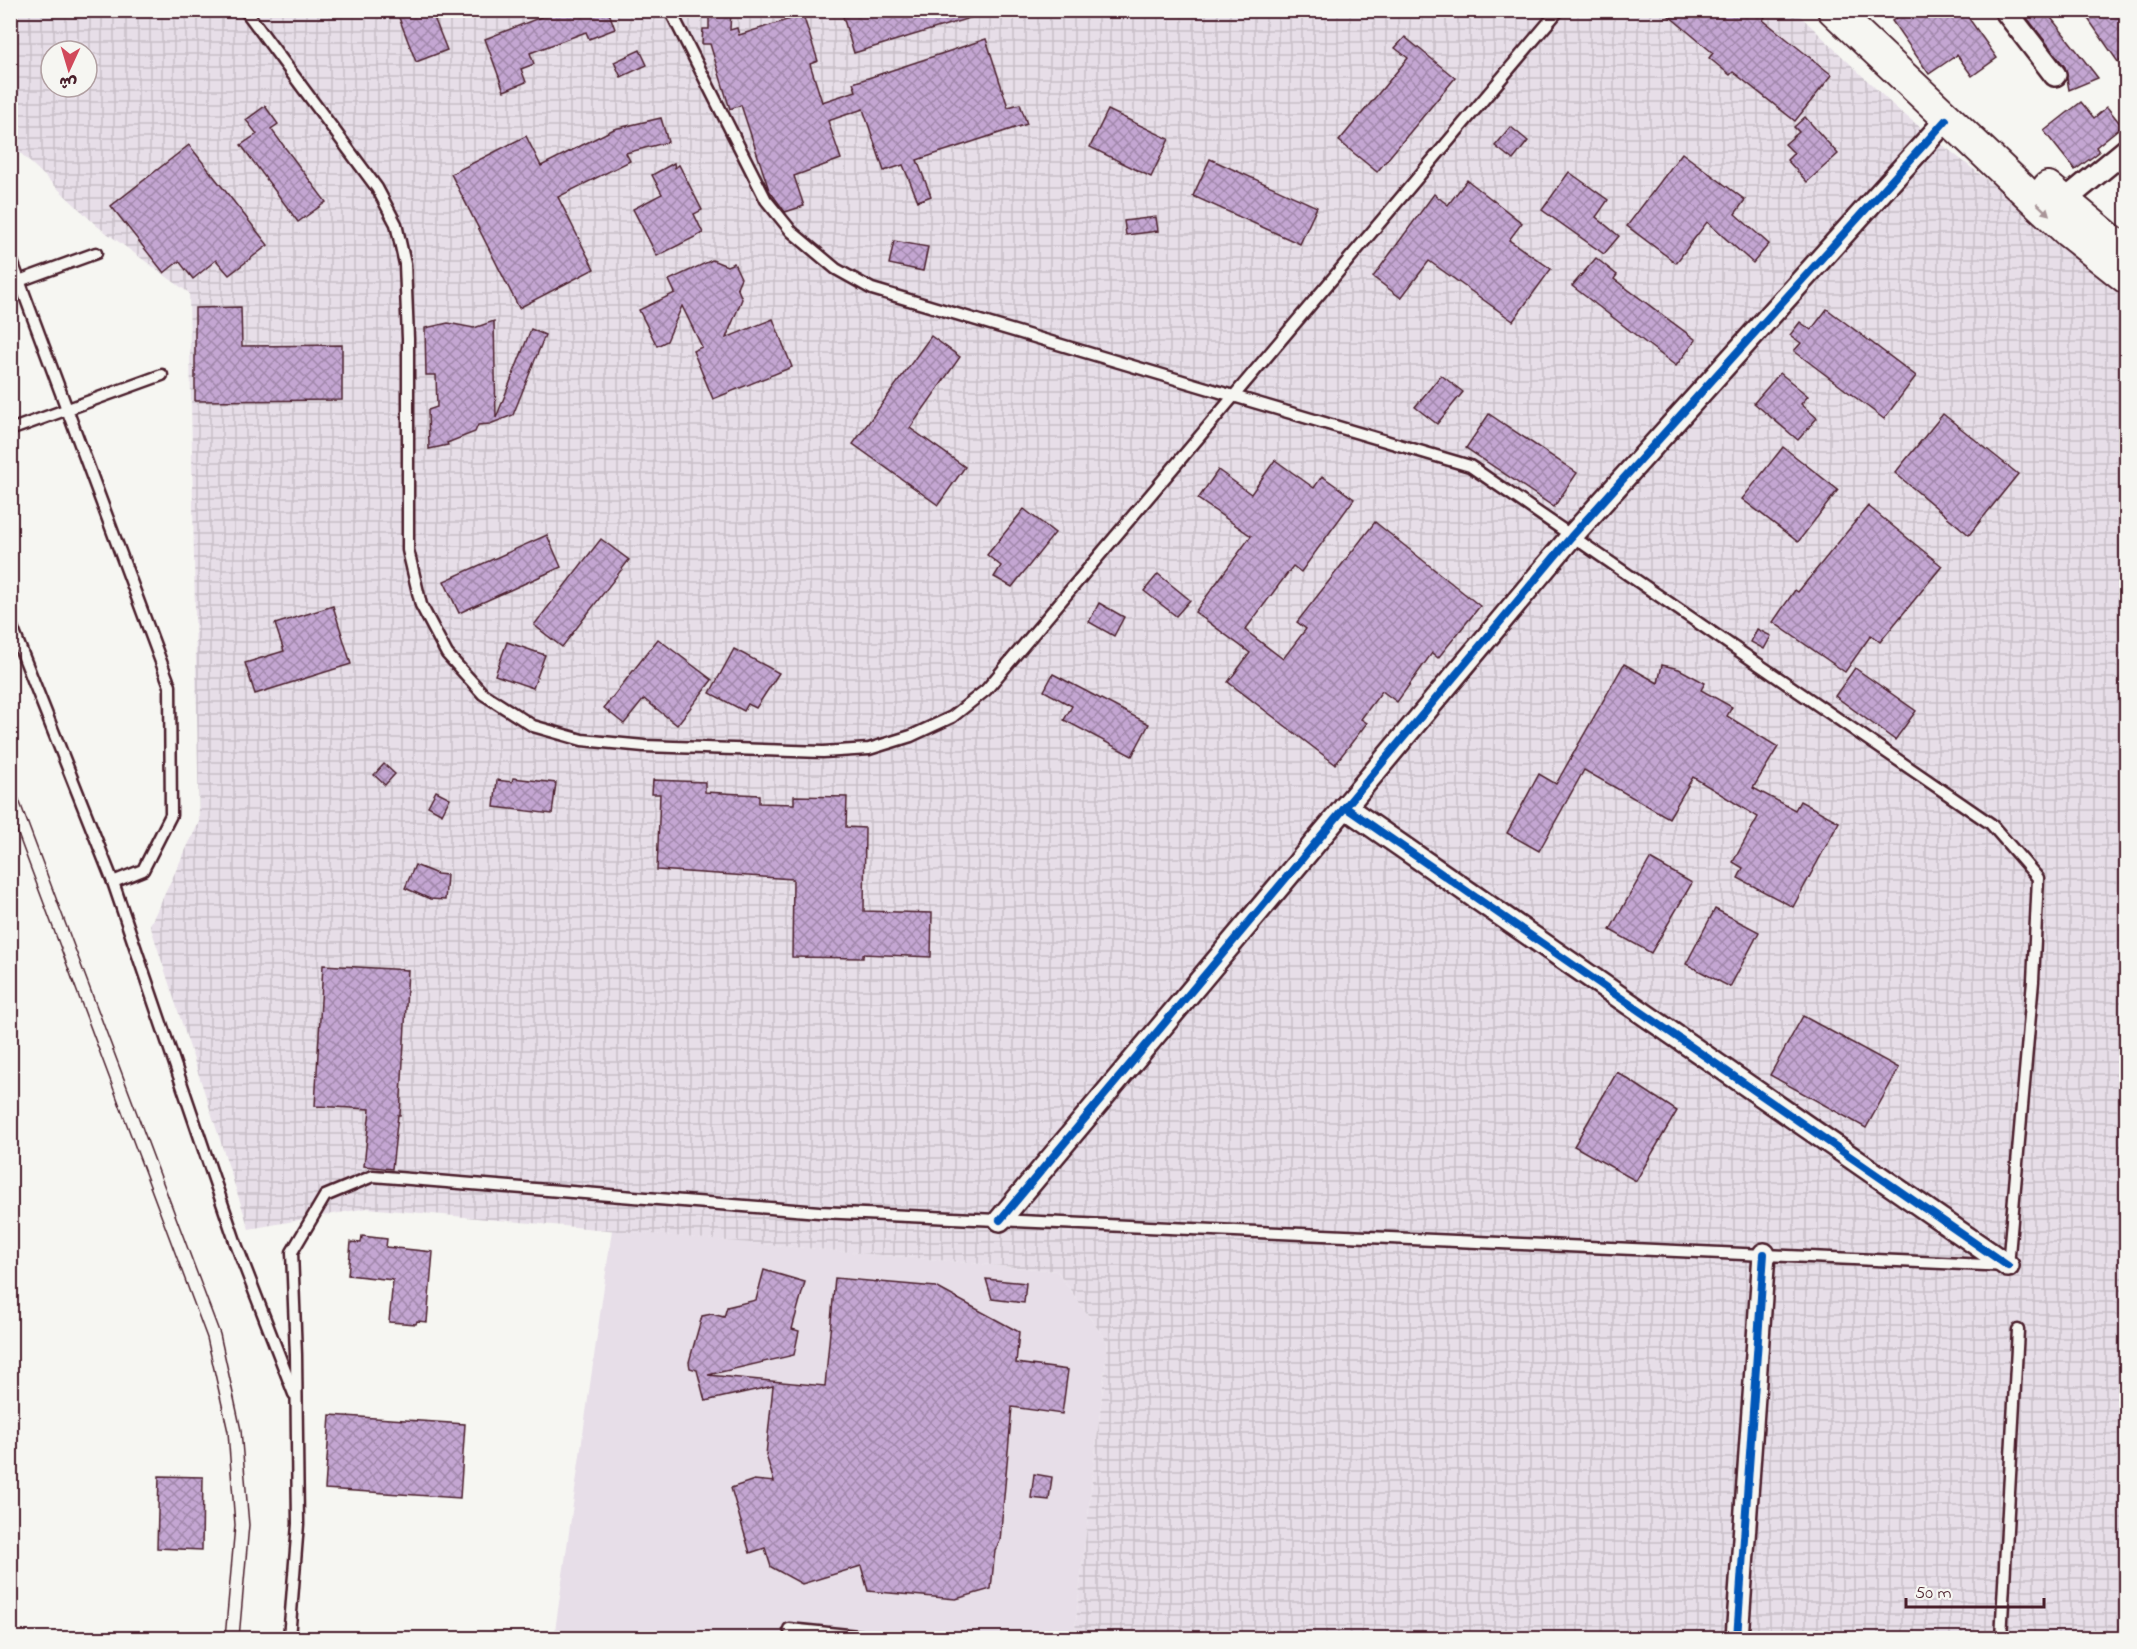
<svg xmlns="http://www.w3.org/2000/svg" width="2137" height="1649" font-family="'Indie Flower','Playpen Sans Arabic',sans-serif">
<style>
.built{fill:#e7dee8}
.industrial{fill:url(#industrial-grid);fill-rule:evenodd}
.building{fill:url(#building-cross-hatch);stroke:#4a1f2b;stroke-width:1.5}
.lines{fill:none;stroke-linecap:round;stroke-linejoin:round}
.service-casing{stroke:#4a1f2b;stroke-width:15}
.minor-casing{stroke:#4a1f2b;stroke-width:26}
.secondary-casing{stroke:#4a1f2b;stroke-width:34}
.service{stroke:#f6f6f2;stroke-width:10}
.minor{stroke:#f6f6f2;stroke-width:21}
.secondary{stroke:#f6f6f2;stroke-width:30}
.tram{stroke:#4a1f2b;stroke-width:1.5}
.cycleway-casing{stroke:#f6f6f2;stroke-width:11}
.cycleway{stroke:#0057b8;stroke-width:8}
.oneway{fill:#a99598}
</style>
<defs>
<pattern id="industrial-grid" width="8" height="8" patternUnits="userSpaceOnUse" patternTransform="scale(1.5)"><rect width="8" height="8" fill="#e7dee8"/><path d="M0 4h8M4 0v8" fill="none" stroke="#c8bec7"/></pattern>
<pattern id="building-cross-hatch" width="8" height="8" patternUnits="userSpaceOnUse" patternTransform="scale(1.5)"><rect width="8" height="8" fill="#c4a6d2"/><path d="M0 0l8 8M0 8l8-8" fill="none" stroke="#a187ab"/></pattern>
</defs>
<rect width="100%" height="100%" fill="#f6f6f2"/>
<filter id="ink" filterUnits="userSpaceOnUse"><feTurbulence type="fractalNoise" baseFrequency=".0167" numOctaves="2"/><feDisplacementMap in="SourceGraphic" scale="12" xChannelSelector="R" yChannelSelector="G"/><feConvolveMatrix kernelMatrix="1 2 1 2 8 2 1 2 1" color-interpolation-filters="sRGB"/></filter>
<g filter="url(#ink)">
<polygon class="built" points="612,1230 1057,1271 1108,1343 1074,1638 554,1638"/>
<path class="industrial" d="M10,11H1795L1896,108L2126,290V1638H1074L1108,1343L1057,1271L367,1208L249,1229L150,925L199,822L189,293L97,226L11,144ZM51,51H87V87H51Z"/>
<g class="building">
<polygon points="396,10 431,10 447,50 416,62"/>
<polygon points="559,10 608,10 615,29 589,39 586,32 530,53 534,64 521,69 526,82 504,91 485,39"/>
<polygon points="709,10 731,10 730,30 737,28 739,35 803,15 818,61 810,64 822,102 856,91 853,83 986,39 1008,107 1020,104 1027,124 917,160 931,196 918,201 903,165 884,171 863,109 828,121 841,159 794,176 804,206 785,212 769,190 741,105 730,109 710,44 702,44 703,29 709,29"/>
<polygon points="841,10 983,10 983,14 854,53"/>
<polygon points="1662,10 1757,10 1765,17 1763,20 1832,75 1795,121 1733,72 1730,75 1709,58 1713,53"/>
<polygon points="1906,10 1963,10 1997,58 1972,76 1957,55 1929,74 1892,21"/>
<polygon points="2021,10 2045,10 2098,78 2069,90 2065,67"/>
<polygon points="2082,10 2127,10 2127,56 2118,62"/>
<polygon points="1405,37 1455,78 1377,172 1339,141 1408,58 1395,48"/>
<polygon points="640,50 647,65 621,77 614,62"/>
<polygon points="2081,102 2094,118 2107,107 2122,126 2096,147 2099,152 2075,170 2044,131"/>
<polygon points="265,106 278,124 271,129 326,202 298,222 241,145 257,134 246,120"/>
<polygon points="1108,110 1169,139 1151,177 1090,147"/>
<polygon points="1805,117 1838,154 1807,182 1787,160 1794,153 1785,144 1799,132 1794,127"/>
<polygon points="661,118 668,142 626,153 630,161 558,197 594,269 519,308 451,174 526,136 541,166 614,129"/>
<polygon points="1511,127 1528,141 1513,160 1495,146"/>
<polygon points="189,145 268,245 229,275 216,260 193,279 179,261 164,273 111,206"/>
<polygon points="1682,153 1745,200 1735,214 1769,244 1753,263 1707,222 1676,263 1627,226"/>
<polygon points="1210,159 1317,207 1300,244 1193,196"/>
<polygon points="674,163 675,168 679,165 702,210 694,214 703,233 657,256 633,209 662,194 652,175"/>
<polygon points="1569,172 1608,200 1596,217 1619,236 1604,254 1542,210"/>
<polygon points="1467,180 1522,223 1509,240 1551,269 1513,321 1429,261 1401,298 1373,277 1434,194 1448,205"/>
<polygon points="1156,217 1158,231 1126,235 1124,221"/>
<polygon points="894,241 928,247 923,271 889,264"/>
<polygon points="1596,258 1617,275 1614,279 1696,340 1676,366 1572,286"/>
<polygon points="712,260 727,266 734,263 741,278 737,287 742,299 726,338 773,319 792,367 713,399 693,351 702,347 682,306 667,341 657,346 639,310 675,293 669,280"/>
<polygon points="241,307 242,346 342,345 342,400 195,401 195,308"/>
<polygon points="1827,309 1916,376 1884,419 1794,351 1801,343 1790,335 1800,322 1811,330"/>
<polygon points="494,321 496,418 531,329 545,335 513,415 490,424 478,425 475,432 447,443 448,445 429,449 428,410 437,407 436,375 426,375 425,328 448,323 474,328"/>
<polygon points="931,336 960,357 910,428 965,467 938,505 853,444"/>
<polygon points="1780,373 1808,396 1801,404 1817,418 1798,440 1754,403"/>
<polygon points="1441,375 1463,392 1437,424 1415,407"/>
<polygon points="1489,414 1577,473 1554,507 1466,448"/>
<polygon points="1943,414 2018,474 1969,535 1895,473"/>
<polygon points="1783,447 1838,490 1798,542 1742,499"/>
<polygon points="1275,460 1314,488 1322,476 1354,499 1301,572 1293,566 1245,630 1283,659 1306,629 1297,622 1375,522 1480,606 1438,658 1432,653 1397,702 1382,691 1361,719 1367,723 1335,764 1228,682 1250,653 1195,612 1251,536 1198,499 1218,470 1251,494"/>
<polygon points="1868,506 1942,566 1880,642 1871,635 1845,672 1773,622 1795,590 1798,592"/>
<polygon points="1024,509 1055,533 1012,587 994,577 1001,566 987,555"/>
<polygon points="547,535 561,567 459,613 444,581"/>
<polygon points="601,539 629,560 562,647 534,625"/>
<polygon points="1158,574 1190,600 1176,616 1144,591"/>
<polygon points="1099,603 1124,617 1114,636 1089,622"/>
<polygon points="333,606 351,664 255,694 245,663 284,651 275,624"/>
<polygon points="1757,629 1771,636 1764,649 1751,642"/>
<polygon points="658,639 712,680 677,725 644,699 624,724 604,708"/>
<polygon points="507,642 545,655 533,688 495,675"/>
<polygon points="734,649 779,673 756,708 748,704 744,711 710,693"/>
<polygon points="1624,664 1658,683 1662,665 1679,669 1705,683 1701,690 1732,707 1727,716 1778,747 1753,788 1795,810 1800,801 1839,822 1793,907 1738,878 1743,868 1733,862 1758,817 1693,777 1669,818 1584,770 1539,851 1507,833 1539,774 1556,784"/>
<polygon points="1855,668 1916,711 1895,740 1835,696"/>
<polygon points="1053,674 1149,724 1132,756 1064,720 1072,706 1044,691"/>
<polygon points="384,764 395,774 385,785 374,775"/>
<polygon points="513,778 556,783 552,814 494,807 497,780 512,782"/>
<polygon points="653,780 705,782 705,792 759,795 759,803 794,804 794,796 847,797 846,827 865,828 864,911 932,913 931,957 863,954 863,958 792,957 793,879 657,870 660,794 652,794"/>
<polygon points="436,791 450,798 442,814 428,806"/>
<polygon points="1650,859 1692,883 1651,953 1610,930"/>
<polygon points="415,865 437,874 447,875 445,900 430,899 405,888"/>
<polygon points="1715,909 1759,932 1730,987 1686,964"/>
<polygon points="323,965 408,970 400,1115 398,1115 392,1169 364,1166 370,1109 315,1106"/>
<polygon points="1803,1016 1899,1068 1866,1128 1770,1075"/>
<polygon points="1617,1072 1677,1111 1636,1181 1574,1146"/>
<polygon points="362,1236 387,1239 386,1247 433,1252 427,1322 417,1321 416,1324 389,1322 393,1280 348,1275 351,1242 361,1243"/>
<polygon points="764,1270 805,1282 792,1329 799,1331 794,1355 708,1375 825,1386 835,1278 936,1287 1019,1332 1016,1363 1068,1370 1062,1414 1012,1407 1000,1541 995,1550 991,1589 956,1599 868,1591 861,1566 802,1584 771,1567 765,1548 750,1553 731,1488 754,1480 774,1482 766,1455 773,1386 705,1401 697,1370 690,1368 689,1362 702,1316 712,1314 724,1317 727,1307 756,1300"/>
<polygon points="986,1279 1026,1283 1024,1303 992,1299"/>
<polygon points="330,1415 465,1424 460,1498 325,1489"/>
<polygon points="1034,1474 1052,1477 1049,1500 1031,1498"/>
<polygon points="159,1476 203,1477 202,1550 157,1548"/>
</g>
<g class="lines">
<defs>
<g id="service">
<polyline points="245,10 377,188 396,224 405,264 408,339 408,550 421,605 447,654 483,694 533,726 582,740 644,746 823,752 869,749 911,736 952,717 986,690 1559,10"/>
<polyline points="10,256 170,686 171,815 143,870 113,882"/>
<polyline points="19,281 96,253"/>
<polyline points="10,430 162,375"/>
<polyline points="10,622 113,882 236,1244 294,1394"/>
<polyline points="789,1629 878,1638"/>
<polyline points="289,1638 298,1524 296,1355 292,1252 325,1196 373,1176 819,1212 2008,1266 2033,981 2038,878 1991,824 1470,466 872,289 836,269 792,232 766,200 670,10"/>
<polyline points="2001,1638 2018,1330"/>
</g>
<g id="minor">
<polyline points="2005,10 2055,75"/>
<polyline points="2064,201 2126,150"/>
<polyline points="1345,807 2008,1266"/>
<polyline points="1000,1220 1571,537 1946,120"/>
<polyline points="1737,1638 1764,1254"/>
</g>
<g id="secondary">
<polyline points="1833,10 2068,232 2126,278"/>
<polyline points="2048,187 2126,252"/>
</g>
</defs>
<use href="#service" class="service-casing"/>
<use href="#minor" class="minor-casing"/>
<use href="#secondary" class="secondary-casing"/>
<use href="#service" class="service"/>
<use href="#minor" class="minor"/>
<use href="#secondary" class="secondary"/>
<g class="tram">
<polyline points="10,776 220,1334 241,1430 249,1525 239,1638"/>
<polyline points="10,813 207,1338 228,1432 235,1525 225,1638"/>
</g>
<defs>
<g id="cycleway">
<polyline points="1345,807 2008,1266"/>
<polyline points="1000,1220 1571,537 1946,120"/>
<polyline points="1737,1638 1764,1254"/>
</g>
</defs>
<use href="#cycleway" class="cycleway-casing"/>
<use href="#cycleway" class="cycleway"/>
</g>
<defs><path id="oneway-solid" d="M-6-.8H1V-3.2L6.5 0L1 3.2V.8H-6Z" transform="scale(1.5)"/></defs>
<use class="oneway" href="#oneway-solid" transform="translate(2043 209) rotate(43)"/>
</g>
<rect width="2137" height="1649" fill="none" stroke="#f6f6f2" stroke-width="36"/>
<rect x="18" y="18" width="2101" height="1613" fill="none" stroke="#4a1f2b" stroke-width="2" filter="url(#ink)"/>
<g transform="translate(69 69) rotate(184)"><circle r="28" fill="#f6f6f2" stroke="#b1a0a2" stroke-width="1.5"/>
<path d="M0-4.5L10 22L0 15L-10 22Z" fill="#d1495b"/>
<text y="-9" font-size="16" font-weight="bold" text-anchor="middle" fill="#4a1f2b">ش</text>
</g>
<path d="M1906 1598v9h138v-9" fill="none" stroke="#4a1f2b" stroke-width="3"/>
<text x="1915" y="1598" font-size="18" fill="#4a1f2b" stroke="#f6f6f2" stroke-width="4.5" paint-order="stroke">50 m</text>
</svg>
